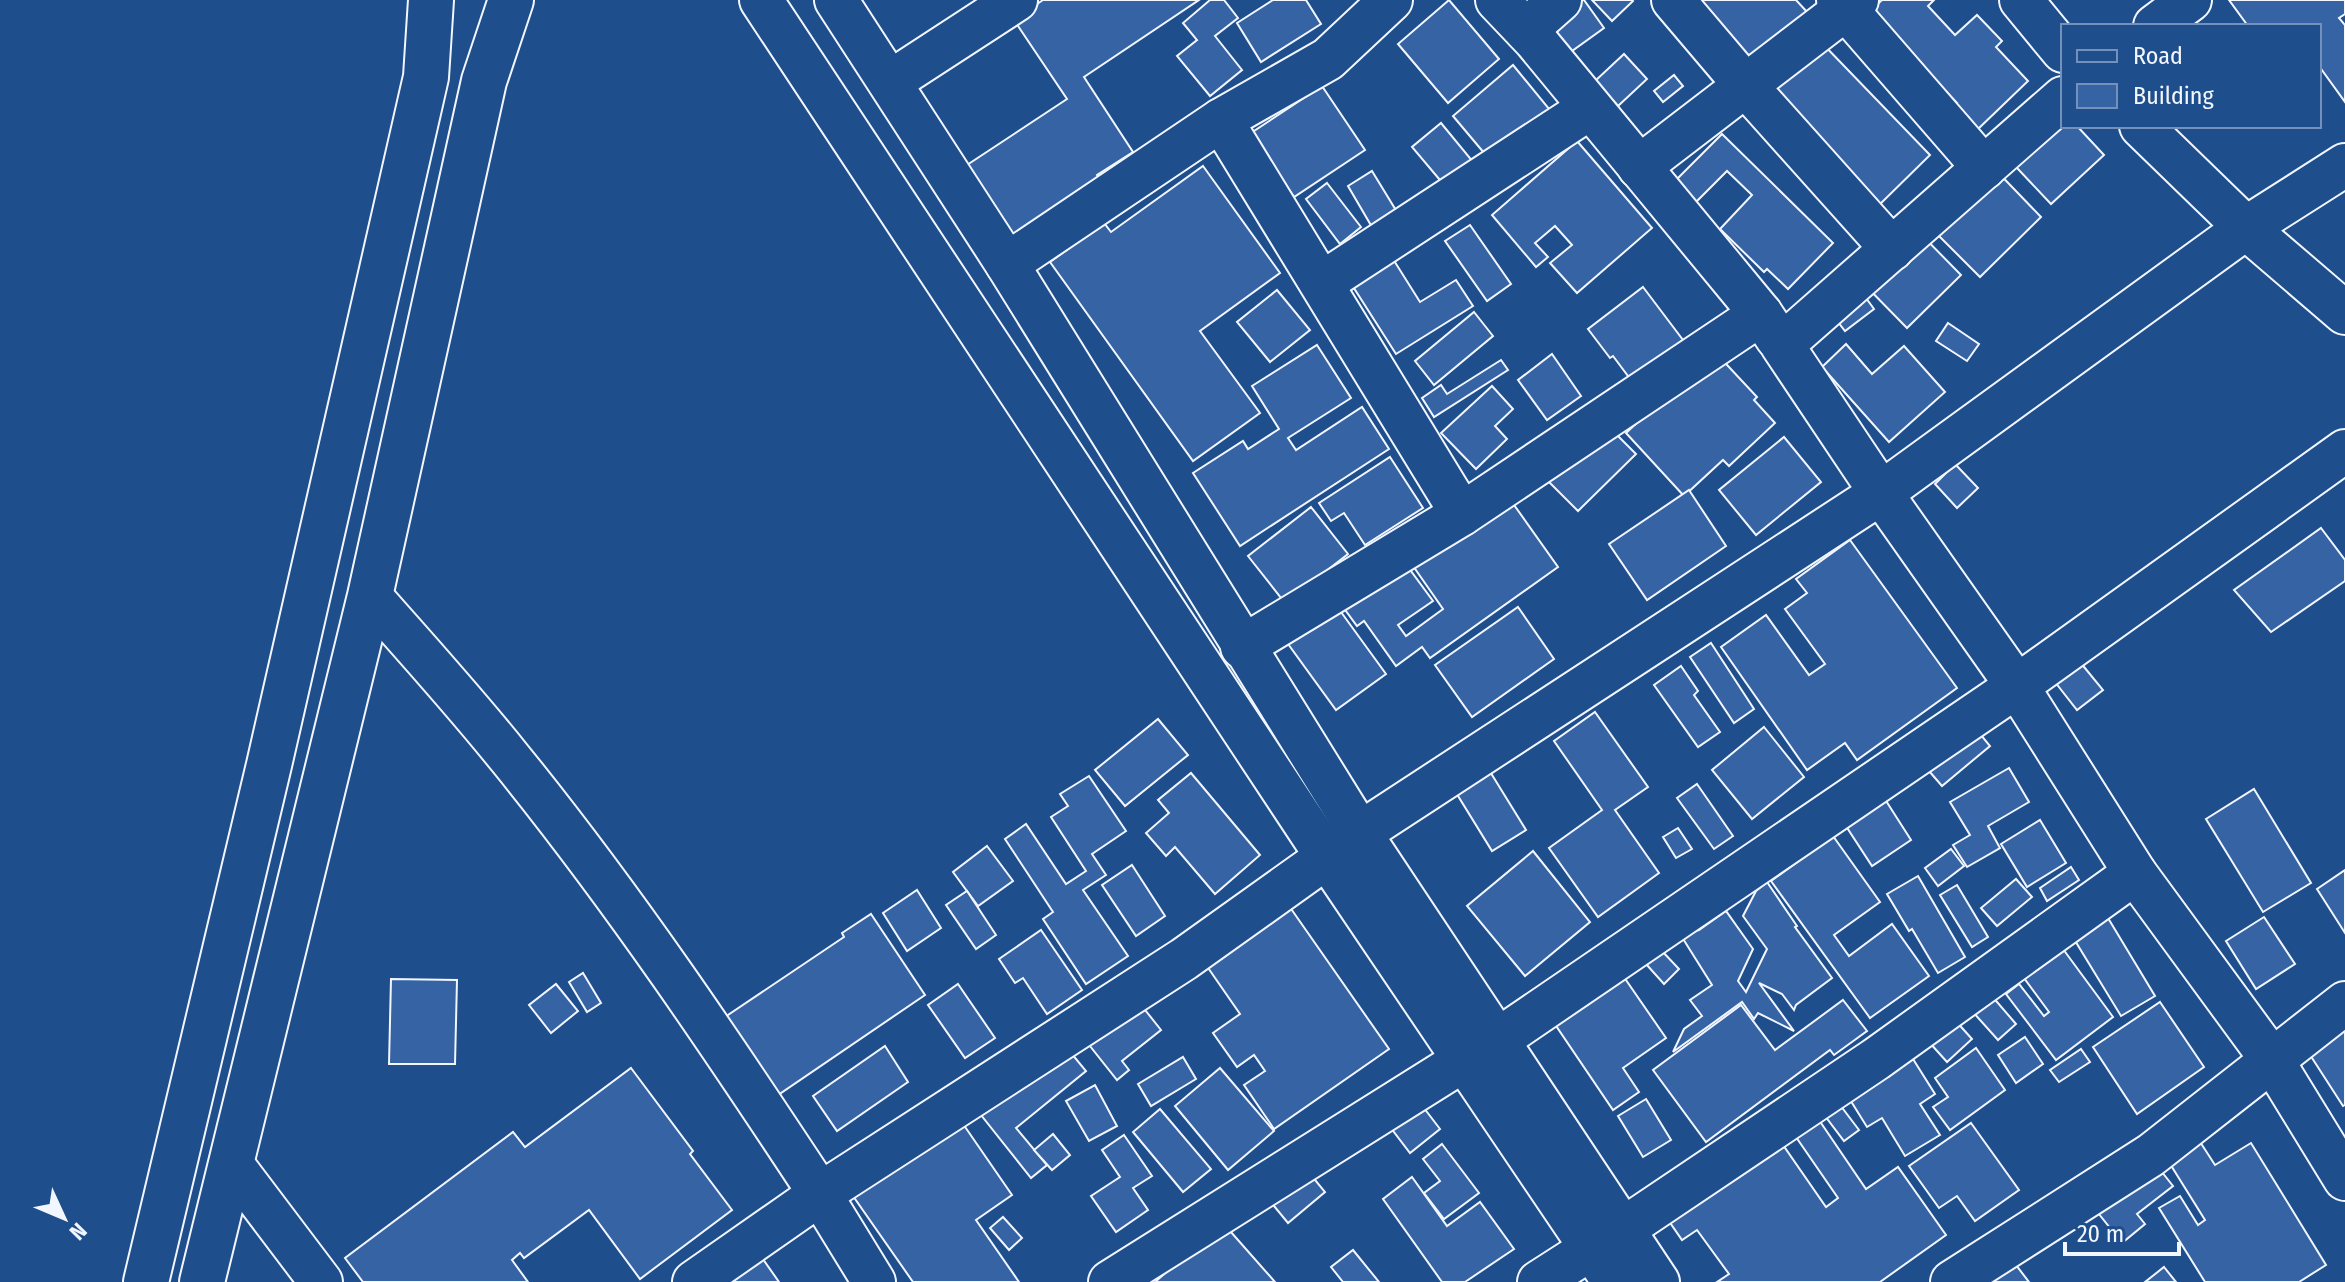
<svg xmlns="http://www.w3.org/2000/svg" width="2345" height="1282" font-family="'Fira Sans Condensed',sans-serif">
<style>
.building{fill:#3563a3;stroke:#f2f6ff;stroke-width:2}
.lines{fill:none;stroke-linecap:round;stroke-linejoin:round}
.minor-casing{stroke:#f2f6ff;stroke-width:46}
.major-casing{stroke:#f2f6ff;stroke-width:48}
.minor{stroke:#1f4e8c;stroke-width:42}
.major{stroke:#1f4e8c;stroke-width:44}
</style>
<rect width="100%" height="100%" fill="#1f4e8c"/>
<g class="building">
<polygon points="1043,0 1199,0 1084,77 1133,152 1097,175 1100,179 1015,237 967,165 1067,99 1014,20"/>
<polygon points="1210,0 1224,0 1238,18 1215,36 1242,70 1210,96 1177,56 1197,40 1183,23"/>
<polygon points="1273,0 1306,0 1321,24 1261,62 1237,23"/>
<polygon points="1449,0 1499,59 1448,103 1398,44"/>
<polygon points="1580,0 1584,0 1604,28 1565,56 1543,26"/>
<polygon points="1592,0 1632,0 1633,1 1612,21"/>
<polygon points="1685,0 1796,0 1808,13 1748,66"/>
<polygon points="1882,0 1934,0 1928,6 1955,35 1977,15 2002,41 1996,47 2028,81 1978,129 1955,105 1957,103 1870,11"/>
<polygon points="2229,0 2345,0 2345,14 2339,18 2345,25 2345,102 2319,66 2319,26 2248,26"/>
<polygon points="1820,41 1930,155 1871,213 1770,90"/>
<polygon points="1624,54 1647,79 1618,106 1595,81"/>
<polygon points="1513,65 1550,110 1490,160 1453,116"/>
<polygon points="1674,75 1683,86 1663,102 1654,91"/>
<polygon points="1322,86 1365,150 1294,197 1251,133"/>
<polygon points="2063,111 2063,126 2077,126 2104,155 2051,204 2000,150"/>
<polygon points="1441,123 1474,163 1445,186 1412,147"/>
<polygon points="1722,134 1833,243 1788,289 1767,269 1764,272 1720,229 1752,195 1727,171 1696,202 1675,181"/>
<polygon points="1577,141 1652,228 1577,293 1550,263 1572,245 1555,226 1535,243 1548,257 1536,267 1492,215"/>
<polygon points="1987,161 2041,217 1980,277 1924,221"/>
<polygon points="1203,166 1280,273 1200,331 1260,413 1193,461 1050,262 1104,223 1111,232"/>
<polygon points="1372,171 1397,212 1372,227 1348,186"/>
<polygon points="1327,183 1361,227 1340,244 1306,199"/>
<polygon points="1911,224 1961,275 1907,328 1857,277"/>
<polygon points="1470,225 1511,284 1487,301 1445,241"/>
<polygon points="1393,259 1420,302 1456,280 1473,306 1396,354 1352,285"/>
<polygon points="1643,287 1683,340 1631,380 1613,356 1610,358 1588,329"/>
<polygon points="1858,287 1874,309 1845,331 1828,309"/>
<polygon points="1277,290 1310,330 1270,362 1237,322"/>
<polygon points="1474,312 1493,336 1434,385 1415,361"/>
<polygon points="1948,323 1979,344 1967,361 1936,341"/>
<polygon points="1846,344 1872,374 1904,346 1945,392 1889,442 1822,367"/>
<polygon points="1317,345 1351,398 1288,438 1296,450 1362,407 1389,449 1240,546 1193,473 1243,441 1248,449 1279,429 1252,386"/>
<polygon points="1714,351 1757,397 1754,400 1775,423 1729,466 1723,460 1684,496 1626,433"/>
<polygon points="1552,354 1581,396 1547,420 1518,380"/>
<polygon points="1501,360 1508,370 1434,417 1422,398 1441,385 1447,394"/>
<polygon points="1492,386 1513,409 1495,426 1507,439 1476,469 1441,433"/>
<polygon points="1606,424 1636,454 1578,511 1548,481"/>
<polygon points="1784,437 1821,482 1756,535 1719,490"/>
<polygon points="1390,457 1423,508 1365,545 1344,513 1331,521 1319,503"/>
<polygon points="1955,464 1978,488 1957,508 1935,484"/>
<polygon points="1689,490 1726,546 1647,600 1609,544"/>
<polygon points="1507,495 1558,567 1430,658 1422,647 1396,666 1364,621 1357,626 1343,607 1405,563 1433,601 1398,625 1406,636 1443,609 1411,563"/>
<polygon points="1311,507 1348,554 1285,603 1248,556"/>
<polygon points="2321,528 2345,560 2345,581 2271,632 2234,590"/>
<polygon points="1850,540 1957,688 1857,760 1845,743 1807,770 1721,647 1766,615 1809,675 1825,664 1785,609 1807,593 1796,579"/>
<polygon points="1333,601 1386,674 1336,710 1283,637"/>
<polygon points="1518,607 1554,659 1472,717 1435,665"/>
<polygon points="1711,643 1754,709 1734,723 1690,657"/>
<polygon points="2080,662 2103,690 2077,710 2055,682"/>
<polygon points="1681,666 1698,691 1694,695 1720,732 1698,747 1654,685"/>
<polygon points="1595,712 1648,787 1615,810 1659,873 1598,917 1549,848 1602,810 1554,741"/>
<polygon points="1158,719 1188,755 1125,806 1095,770"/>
<polygon points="1972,724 1990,746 1942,786 1923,764"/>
<polygon points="1764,727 1804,777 1752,819 1712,770"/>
<polygon points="2009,768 2029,802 1988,826 2000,848 1967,867 1953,845 1970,835 1950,802"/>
<polygon points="1489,770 1526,830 1492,851 1455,791"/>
<polygon points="1191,773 1260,855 1215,894 1175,847 1166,856 1146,833 1169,813 1158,800"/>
<polygon points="1089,776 1126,831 1092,854 1106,875 1083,890 1128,956 1086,984 1043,919 1053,912 1005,839 1026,824 1066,884 1086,871 1051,817 1068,806 1060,794"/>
<polygon points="1697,784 1733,836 1714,849 1677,798"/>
<polygon points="2254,789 2311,883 2263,912 2206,819"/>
<polygon points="1881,793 1911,840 1872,866 1842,820"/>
<polygon points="2040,820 2066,863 2027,887 2001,844"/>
<polygon points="1678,828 1692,849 1676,858 1663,837"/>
<polygon points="1833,836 1880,902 1834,935 1849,956 1892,924 1929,976 1870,1018 1771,881"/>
<polygon points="987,846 1013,881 978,906 953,872"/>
<polygon points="1951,849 1964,866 1938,886 1925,868"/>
<polygon points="1533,851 1590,922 1525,976 1467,906"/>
<polygon points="1132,865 1165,916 1136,936 1102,885"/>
<polygon points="2071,867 2079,880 2047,901 2040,888"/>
<polygon points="2345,870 2345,933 2317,889"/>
<polygon points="1918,876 1965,957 1938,973 1912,929 1909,931 1887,894"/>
<polygon points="2016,879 2032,897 1997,926 1981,908"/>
<polygon points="1767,882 1797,926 1795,927 1832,978 1796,1005 1794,1010 1782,994 1759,983 1794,1031 1758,1013 1754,1019 1742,1002 1673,1052 1684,1029 1702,1016 1690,1000 1712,985 1680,934 1699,930 1726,911 1753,949 1738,981 1746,992 1767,949 1743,916 1756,891"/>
<polygon points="1957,885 1988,937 1972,947 1940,895"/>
<polygon points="917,890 941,928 907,951 883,913"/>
<polygon points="967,891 996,935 976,949 946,905"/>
<polygon points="1287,903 1389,1049 1274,1129 1244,1085 1265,1071 1254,1055 1237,1067 1213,1033 1240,1014 1204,962"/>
<polygon points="871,914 925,995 778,1095 725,1017 844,937 842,933"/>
<polygon points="2264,917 2295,964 2256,989 2226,941"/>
<polygon points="2108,918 2155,996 2121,1016 2074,939"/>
<polygon points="1041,930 1082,990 1047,1014 1023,978 1015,983 999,959"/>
<polygon points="2063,949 2113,1017 2056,1060 2006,994 2019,984 2044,1016 2049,1012 2024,978"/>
<polygon points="1661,950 1679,969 1664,984 1646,964"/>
<polygon points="1617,967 1666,1038 1623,1068 1639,1092 1613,1110 1548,1014"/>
<polygon points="583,973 601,1003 587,1012 569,982"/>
<polygon points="391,979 457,980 455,1064 389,1064"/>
<polygon points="556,984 578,1011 551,1033 529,1005"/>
<polygon points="958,984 995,1038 965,1058 928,1005"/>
<polygon points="1991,995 2016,1024 1998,1040 1972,1011"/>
<polygon points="1134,996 1161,1030 1122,1061 1129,1070 1117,1080 1082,1036"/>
<polygon points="1843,1000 1867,1031 1834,1055 1830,1050 1706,1142 1653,1070 1741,1005 1775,1050"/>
<polygon points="2160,1002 2204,1067 2137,1114 2093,1047"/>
<polygon points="1954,1019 1972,1039 1947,1062 1929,1042"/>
<polygon points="2345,1026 2345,1105 2343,1106 2303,1044"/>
<polygon points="2025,1037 2043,1064 2016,1083 1998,1055"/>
<polygon points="1062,1042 1086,1071 1016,1128 1047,1165 1031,1178 977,1110"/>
<polygon points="885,1046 908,1082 837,1131 813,1096"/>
<polygon points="1976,1048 2005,1090 1950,1130 1933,1107 1948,1097 1935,1078"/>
<polygon points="2081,1049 2090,1062 2059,1082 2050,1070"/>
<polygon points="1183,1057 1196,1079 1151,1106 1138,1084"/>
<polygon points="1913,1059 1935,1094 1920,1104 1940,1135 1905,1156 1882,1118 1867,1127 1849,1098"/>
<polygon points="631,1068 693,1151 690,1154 732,1210 640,1279 589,1210 524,1258 520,1253 512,1260 528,1282 363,1282 345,1258 513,1132 525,1147"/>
<polygon points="1220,1068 1274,1131 1228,1170 1175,1106"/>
<polygon points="1095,1085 1117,1126 1089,1141 1066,1101"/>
<polygon points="1414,1095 1440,1129 1410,1153 1384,1119"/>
<polygon points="1646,1099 1671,1140 1643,1157 1618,1116"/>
<polygon points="1837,1101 1859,1130 1844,1141 1822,1112"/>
<polygon points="1160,1109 1211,1169 1183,1192 1133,1132"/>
<polygon points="1819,1120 1866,1189 1898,1167 1946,1235 1880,1282 1717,1282 1729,1274 1697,1230 1682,1240 1662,1211 1774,1132 1826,1207 1838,1198 1796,1137"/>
<polygon points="961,1121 1012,1195 976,1220 1019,1282 913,1282 853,1196"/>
<polygon points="1971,1123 2019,1190 1975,1221 1957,1196 1939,1208 1909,1166"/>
<polygon points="2193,1131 2215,1165 2251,1143 2326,1265 2299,1282 2205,1282 2159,1208 2180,1196 2198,1225 2205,1220 2162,1151"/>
<polygon points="1053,1134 1070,1155 1052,1170 1034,1150"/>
<polygon points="1124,1135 1152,1176 1133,1188 1148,1210 1116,1232 1091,1196 1120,1177 1102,1150"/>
<polygon points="1442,1144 1479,1193 1444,1219 1424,1193 1440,1181 1423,1159"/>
<polygon points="2150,1157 2173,1186 2137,1214 2145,1224 2122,1243 2091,1204"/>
<polygon points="1302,1164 1325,1192 1288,1223 1265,1195"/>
<polygon points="1412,1177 1447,1226 1480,1202 1514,1249 1465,1282 1442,1282 1383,1199"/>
<polygon points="1003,1217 1022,1238 1009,1250 990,1228"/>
<polygon points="1223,1223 1275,1282 1155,1282"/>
<polygon points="1353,1250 1379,1282 1343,1282 1331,1267"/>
<polygon points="758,1252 779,1282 714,1282"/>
<polygon points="2006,1252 2029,1282 1966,1282"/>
<polygon points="2164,1267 2176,1282 2145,1282"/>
</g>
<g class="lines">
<defs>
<g id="minor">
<polyline points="761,0 1327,857 1614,1282"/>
<polyline points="836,0 1007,264 1360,833 1658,1282"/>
<polyline points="1497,0 1535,40 1761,314 1777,338"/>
<polyline points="1673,0 1746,86 1892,249"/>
<polyline points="1838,0 1984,168"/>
<polyline points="2021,0 2063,51"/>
<polyline points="2155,26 2190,0"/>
<polyline points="1526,30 1560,0"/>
<polyline points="890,82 1016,0"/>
<polyline points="2063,98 1782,345 1881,493 2017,686 2135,873 2272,1060 2345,1179"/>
<polyline points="1221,120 1462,514"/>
<polyline points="2141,126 2246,228 2345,313"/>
<polyline points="1639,167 1857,0"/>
<polyline points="1007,264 1221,120 1328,59 1391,0"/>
<polyline points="1322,283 1590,108"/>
<path d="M370,596C417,649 465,702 509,757C622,896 722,1045 820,1194L694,1282"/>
<polyline points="1242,647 1462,514 1761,314"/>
<polyline points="1360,833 1881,493 2246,228 2345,165"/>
<polyline points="1499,1039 2017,686 2345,451"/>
<polyline points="231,1163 321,1282"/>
<polyline points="1623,1229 1876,1059 2135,873"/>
<polyline points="874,1282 820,1194 1184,959 1327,857"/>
<polyline points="1110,1282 1464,1060"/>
<polyline points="1539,1282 1592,1248"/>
<polyline points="1952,1282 2151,1155 2345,1003"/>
</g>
<g id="major">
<polyline points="146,1282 269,765 426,77 431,0"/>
<polyline points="202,1282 370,596 484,81 511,0"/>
</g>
</defs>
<use href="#minor" class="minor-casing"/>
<use href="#major" class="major-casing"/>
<use href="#minor" class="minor"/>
<use href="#major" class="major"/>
</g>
<rect x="2061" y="24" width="260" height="104" fill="#1f4e8c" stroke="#7391ba" stroke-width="2"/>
<rect x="2077" y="50" width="40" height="12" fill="#1f4e8c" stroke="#7391ba" stroke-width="2"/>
<text x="2133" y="64" font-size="24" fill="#f2f6ff">Road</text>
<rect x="2077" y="84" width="40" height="24" fill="#3563a3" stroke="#7391ba" stroke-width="2"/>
<text x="2133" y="104" font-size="24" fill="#f2f6ff">Building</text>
<g transform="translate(64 1218) rotate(134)" stroke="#1f4e8c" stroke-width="6" paint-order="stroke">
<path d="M0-6L14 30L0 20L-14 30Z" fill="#f2f6ff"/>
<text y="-12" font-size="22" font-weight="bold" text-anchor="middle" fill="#f2f6ff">N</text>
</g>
<path d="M2065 1242v12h114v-12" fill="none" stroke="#f2f6ff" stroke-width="4"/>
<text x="2077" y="1242" font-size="24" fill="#f2f6ff" stroke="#1f4e8c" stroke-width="6" paint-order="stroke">20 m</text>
</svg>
